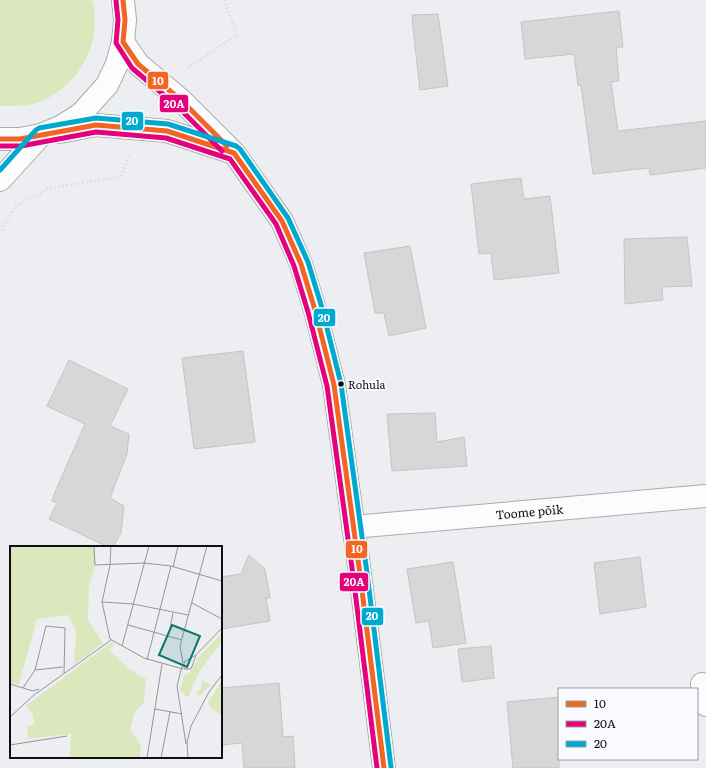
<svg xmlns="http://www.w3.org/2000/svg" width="706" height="768" font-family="Literata,serif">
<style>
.green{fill:#dde7be}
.building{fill:#d7d7d7;stroke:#c4c4c5}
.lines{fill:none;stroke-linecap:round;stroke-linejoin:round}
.minor-casing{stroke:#a9abad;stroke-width:24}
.major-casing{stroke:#a9abad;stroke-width:24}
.path{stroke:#d4d4d5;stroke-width:2.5;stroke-dasharray:1 3;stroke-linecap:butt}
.minor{stroke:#fcfcfd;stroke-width:22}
.major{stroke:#fcfcfd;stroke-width:22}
.bus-1-casing{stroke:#f9fbff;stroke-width:8}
.bus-2-casing{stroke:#f9fbff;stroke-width:8}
.bus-3-casing{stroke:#f9fbff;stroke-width:8}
.bus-1{stroke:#f26522;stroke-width:5}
.bus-2{stroke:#e5007d;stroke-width:5}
.bus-3{stroke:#00a9ce;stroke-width:5}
.bus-dot{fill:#0e0f10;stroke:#f9fbff;stroke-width:1.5}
.labels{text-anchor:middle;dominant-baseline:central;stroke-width:3.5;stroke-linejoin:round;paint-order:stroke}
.bus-label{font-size:11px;fill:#0e0f10;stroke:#f9fbff;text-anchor:start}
.street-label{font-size:12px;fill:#0e0f10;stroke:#f9fbff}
.inset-road{fill:none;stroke:#939597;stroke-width:1}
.view{fill:#0f766e;fill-opacity:0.15;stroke:#0f766e;stroke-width:2}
.inset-edge{fill:none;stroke:#0e0f10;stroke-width:2}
.line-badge{stroke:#f9fbff;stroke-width:1.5}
.badge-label{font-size:11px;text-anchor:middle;font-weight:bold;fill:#fff}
</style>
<rect width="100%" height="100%" fill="#eceef1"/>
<path class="green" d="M0,0H92C104,41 79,87 39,102C26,107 14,106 0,106Z"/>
<g class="building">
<polygon points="619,11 623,47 616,47 619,81 611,82 618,131 706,121 706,168 650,175 649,168 593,174 581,85 578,86 574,54 525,59 521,22"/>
<polygon points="438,14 448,86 420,90 413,28 412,15"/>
<polygon points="521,178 524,199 550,196 559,273 494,280 491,253 479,254 471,184"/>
<polygon points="687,237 692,286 662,287 663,300 625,304 624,239"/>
<polygon points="410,246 426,328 389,336 384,313 375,313 364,253"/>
<polygon points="243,351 255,442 194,449 182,358"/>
<polygon points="69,360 128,389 110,426 129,434 127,454 123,464 110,498 124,506 121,533 113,547 108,547 49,519 57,503 52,501 55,492 85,424 47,406"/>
<polygon points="435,413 437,442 464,437 467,466 392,471 387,414"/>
<polygon points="249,555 265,569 270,598 266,598 270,621 221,629 221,577 241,574"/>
<polygon points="640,557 646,607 600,614 594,563"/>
<polygon points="453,562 466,643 433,648 429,621 416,623 407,569"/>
<polygon points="491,646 494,678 462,682 458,649"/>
<polygon points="279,683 283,737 293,736 295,768 244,768 242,743 221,745 221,688"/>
<polygon points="559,697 559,768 513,768 507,702"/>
</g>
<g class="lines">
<defs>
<g id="minor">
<path id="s1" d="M353,527L706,496"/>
<polyline points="702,684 706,705"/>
</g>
<g id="major">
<polyline points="123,42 138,64 182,101 234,153 282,221 301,264 315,310 334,385 360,574 384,768"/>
<polyline points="59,132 96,125 167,131 231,152"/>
<polyline points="0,139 20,139 41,135 62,126 81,114 107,85 117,64 123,42 125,20 123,0"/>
<polyline points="0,180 41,135"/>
</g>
</defs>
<use href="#minor" class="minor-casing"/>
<use href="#major" class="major-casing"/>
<g class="path">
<polyline points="187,68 237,35 224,0"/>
<polyline points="0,234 15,206 50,188 121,177 129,156"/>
</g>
<use href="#minor" class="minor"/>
<use href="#major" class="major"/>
<defs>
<g id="bus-1">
<polyline points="123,0 125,20 123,42 138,64 182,101 227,146"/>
<polyline points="0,139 20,139 96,125 167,131 234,153 282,221 301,264 315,310 334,385 360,574 384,768"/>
</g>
<g id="bus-2">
<polyline points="116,1 118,20 116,43 132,68 177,106 222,151"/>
<polyline points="0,146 21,146 96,132 166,138 230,159 276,224 294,266 308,312 327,386 353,575 377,768"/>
</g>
<polyline id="bus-3" points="0,170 36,130 39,128 96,118 168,124 236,146 240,149 288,218 308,262 322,308 341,384 367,573 391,767"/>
</defs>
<use href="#bus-1" class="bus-1-casing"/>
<use href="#bus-2" class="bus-2-casing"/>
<use href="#bus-3" class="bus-3-casing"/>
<use href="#bus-1" class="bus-1"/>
<use href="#bus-2" class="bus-2"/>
<use href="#bus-3" class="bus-3"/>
</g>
<circle class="bus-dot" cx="341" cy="384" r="3.5"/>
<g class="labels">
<g class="bus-label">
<text x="348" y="384">Rohula</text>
</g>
<g class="street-label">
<text stroke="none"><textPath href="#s1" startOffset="177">Toome põik</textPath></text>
</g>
</g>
<g transform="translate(10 546)">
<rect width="212" height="212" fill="#eceef1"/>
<path d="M0,0H84L85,19L79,40L78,74L93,97L64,119L66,86L58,69L27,73L9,138L0,137ZM211,88L212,95L189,126L178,152L170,144L174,130L180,126L188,112ZM100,97H104L100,105L118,122L136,133L134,157L125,166L120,183L131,199L130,212H60L61,188L18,193L17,180L24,179L23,168L16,160ZM192,134L201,139L188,151L187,146L191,143ZM212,134V143L209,146L212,149V169L202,163L198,157Z" fill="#dde7be"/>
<path class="inset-road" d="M84,0L85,19L134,17L161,20L212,35M101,0L100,19L92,56L100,93L134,112L173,123M163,21L168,0M92,56L123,58L178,69M182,57L212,73M118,79L172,94M160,82L163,67M112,100L139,0M186,109L181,123H174V116L186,109L212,82M137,114L161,20M173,117L170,100L197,0M172,120L167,140L176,198M25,124L53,121M0,138L23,145L29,143M13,142L25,124L36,80L55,82L54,127M145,163L172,168M0,171L24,149L101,94M0,199L57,190M137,212L152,118M151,212L160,166M178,212L177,196L181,180L199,146L212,129"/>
<path class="view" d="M162,79L190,90L177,121L149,109Z"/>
<rect width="212" height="212" class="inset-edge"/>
</g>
<g class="line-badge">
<rect x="147" y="71" width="22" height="19" rx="4" fill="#f26522"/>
<rect x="159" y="94" width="30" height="19" rx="4" fill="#e5007d"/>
<rect x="121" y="111" width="23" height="20" rx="4" fill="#00a9ce"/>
<rect x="313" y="308" width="23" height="19" rx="4" fill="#00a9ce"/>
<rect x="345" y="540" width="23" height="19" rx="4" fill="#f26522"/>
<rect x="339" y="572" width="30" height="20" rx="4" fill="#e5007d"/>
<rect x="361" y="607" width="23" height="19" rx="4" fill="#00a9ce"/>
</g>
<g class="badge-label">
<text x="158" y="85">10</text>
<text x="174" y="108">20A</text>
<text x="132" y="125">20</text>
<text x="324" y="322">20</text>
<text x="357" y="553">10</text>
<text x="354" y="586">20A</text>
<text x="372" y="620">20</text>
</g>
<rect x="558" y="688" width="140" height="72" fill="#f9fbff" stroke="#9b9d9f"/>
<rect x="566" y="701" width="20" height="6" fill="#f26522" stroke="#9b9d9f"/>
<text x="594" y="708" font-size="12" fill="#0e0f10">10</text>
<rect x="566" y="721" width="20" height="6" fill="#e5007d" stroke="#9b9d9f"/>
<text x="594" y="728" font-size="12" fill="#0e0f10">20A</text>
<rect x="566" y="741" width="20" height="6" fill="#00a9ce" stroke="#9b9d9f"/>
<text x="594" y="748" font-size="12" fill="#0e0f10">20</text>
</svg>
